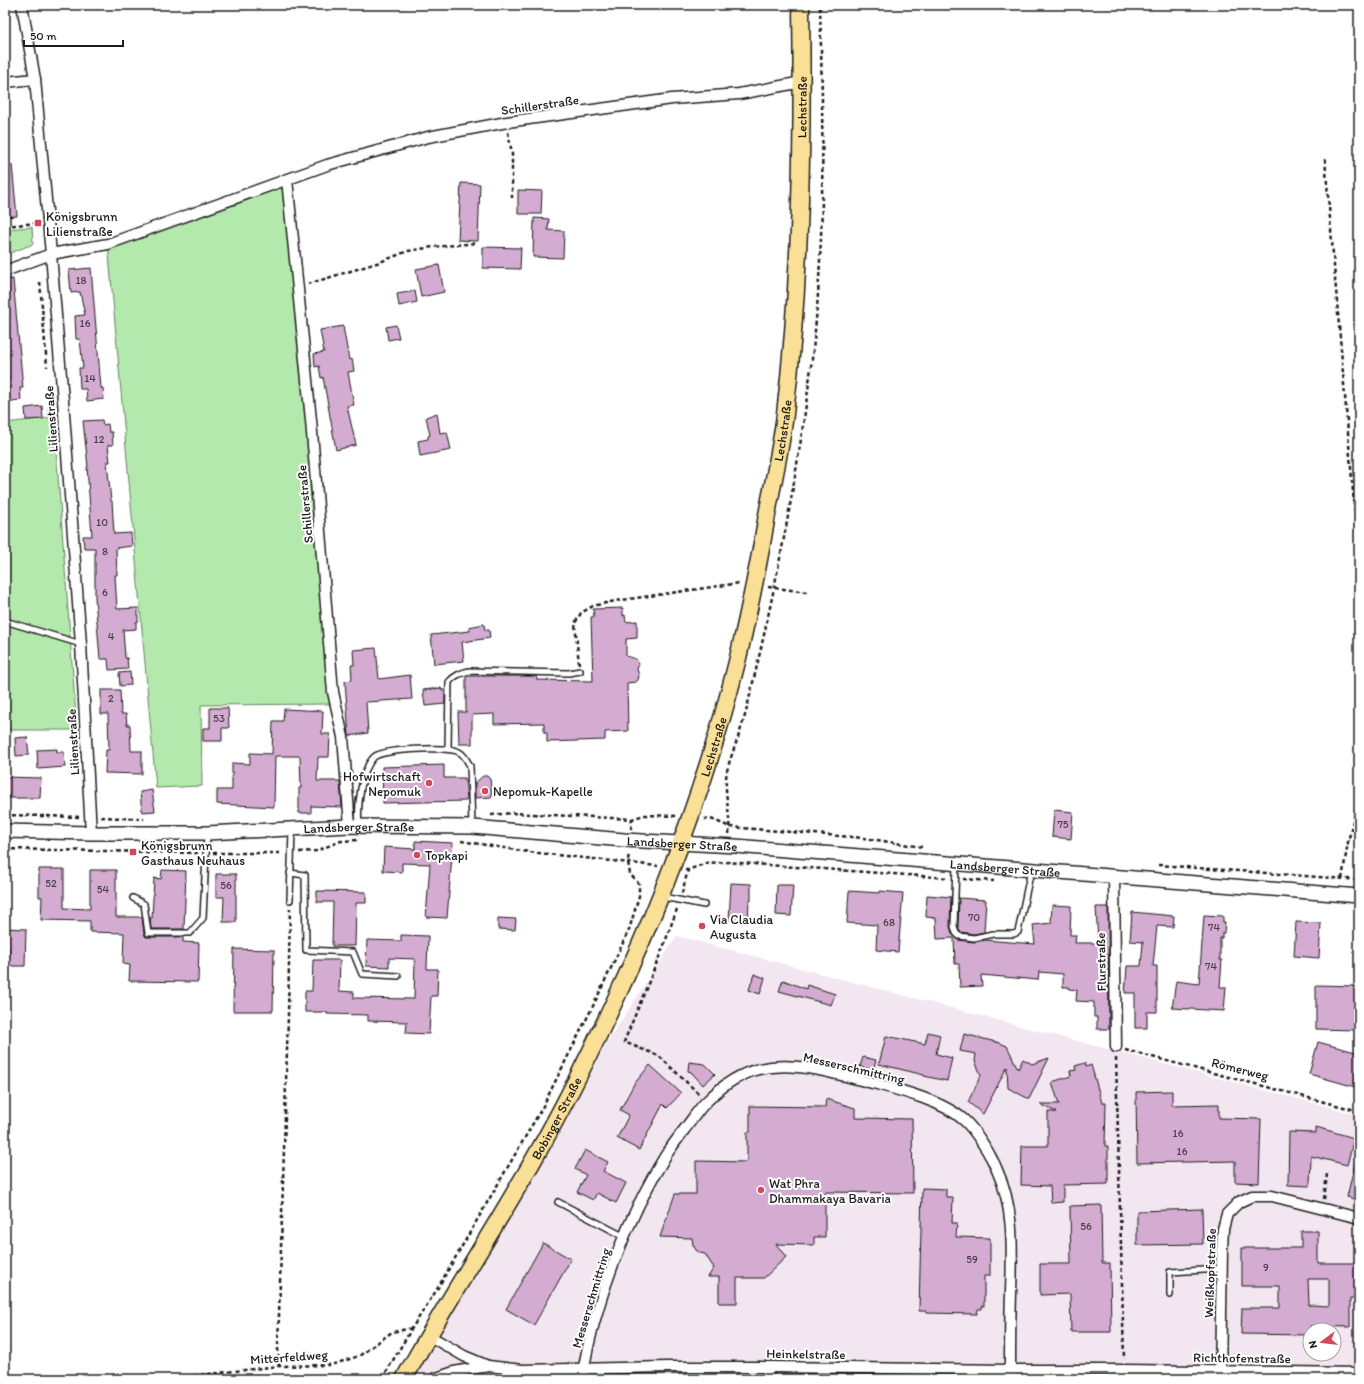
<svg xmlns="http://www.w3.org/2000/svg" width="1364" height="1384" font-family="Itim,sans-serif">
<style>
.built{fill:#f2e6f1;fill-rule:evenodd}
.green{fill:#b3e9ac;stroke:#688264}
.building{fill:#d4abd1;stroke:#1c1c1c;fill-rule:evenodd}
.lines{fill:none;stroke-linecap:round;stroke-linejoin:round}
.service-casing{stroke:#1c1c1c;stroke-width:8}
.minor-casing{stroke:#1c1c1c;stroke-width:13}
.tertiary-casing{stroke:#1c1c1c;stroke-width:16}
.primary-casing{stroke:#1c1c1c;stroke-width:19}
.path{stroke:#1c1c1c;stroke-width:2.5;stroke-dasharray:4 3;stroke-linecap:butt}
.service{stroke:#fff;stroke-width:5}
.minor{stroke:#fff;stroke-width:10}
.tertiary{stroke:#fff;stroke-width:13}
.primary{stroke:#fadf96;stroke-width:16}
.poi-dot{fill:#d1495b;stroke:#fff;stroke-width:1.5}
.labels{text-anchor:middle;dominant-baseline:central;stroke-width:4;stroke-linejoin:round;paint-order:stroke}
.number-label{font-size:11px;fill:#4a4049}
.street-label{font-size:13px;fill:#1c1c1c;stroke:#fff}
.poi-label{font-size:13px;fill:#1c1c1c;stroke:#fff;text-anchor:start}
</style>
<rect width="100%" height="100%" fill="#fff"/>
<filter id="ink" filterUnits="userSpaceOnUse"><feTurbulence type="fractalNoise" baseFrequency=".025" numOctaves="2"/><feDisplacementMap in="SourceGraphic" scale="8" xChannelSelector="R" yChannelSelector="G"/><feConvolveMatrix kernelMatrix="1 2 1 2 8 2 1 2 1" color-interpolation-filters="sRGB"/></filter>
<g filter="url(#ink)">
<path class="built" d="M677,936L1359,1115V1379H414L467,1286L545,1157L608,1041ZM1310,1330H1334V1354H1310Z"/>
<g class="green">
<polygon points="286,184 326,635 330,704 201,705 202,786 156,788 108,244"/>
<polygon points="32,227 33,244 5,255 5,229"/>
<polygon points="48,408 53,408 77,730 5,730 5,423 48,418"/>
</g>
<g class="building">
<polygon points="5,165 12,165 17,216 5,217"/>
<polygon points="461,183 480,184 478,241 458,240"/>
<polygon points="518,190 542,191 541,214 518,214"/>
<polygon points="534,218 549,219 548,230 564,231 563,258 533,257"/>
<polygon points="483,247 521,248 520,269 483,268"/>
<polygon points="439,265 444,292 421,297 416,269"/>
<polygon points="91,268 101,388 103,388 104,399 87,401 86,389 80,389 79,368 83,368 80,339 76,339 75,316 85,315 80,292 71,293 69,270"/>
<polygon points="5,279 13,279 23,388 20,388 21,400 5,402"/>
<polygon points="415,291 417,302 399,306 397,294"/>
<polygon points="396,325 399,338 388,340 386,327"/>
<polygon points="343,326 349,360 352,359 354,371 348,372 354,405 347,406 356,445 336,450 323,377 321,378 319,366 315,367 314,354 324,352 320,330"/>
<polygon points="42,406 43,419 26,420 25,408"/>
<polygon points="437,413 440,433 447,432 451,450 420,456 418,441 428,439 428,436 430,435 426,417"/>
<polygon points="102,420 103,425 108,424 109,432 112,432 113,445 108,445 110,462 107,462 111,501 112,501 114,534 131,533 132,546 116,548 117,575 115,575 117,609 138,608 138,622 136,622 136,629 123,630 125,658 127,658 128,669 109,670 108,659 100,659 95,598 95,548 84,548 83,536 92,536 87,467 88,467 83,421"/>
<polygon points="623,608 623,616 625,615 626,622 637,621 637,638 626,639 626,656 636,659 639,664 637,669 639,676 638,680 636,682 627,683 628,731 605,732 605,740 547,742 547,733 544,733 544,723 494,724 494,714 472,715 472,744 459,744 458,712 466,712 466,676 536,676 537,680 593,681 591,617 594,617 593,609"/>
<polygon points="484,624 485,630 489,630 490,638 462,642 464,661 434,664 431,635 470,631 469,627"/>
<polygon points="376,648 379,679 410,675 412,699 366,702 368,733 349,736 345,681 352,680 351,665 354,665 353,650"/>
<polygon points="130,672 131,685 120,686 119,673"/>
<polygon points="441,688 442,690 445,690 445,704 425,706 423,690"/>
<polygon points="101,690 120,690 121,714 126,714 127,725 130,725 131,751 142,751 142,774 105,773 106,750 109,750 108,714 101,714"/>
<polygon points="210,708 228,708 229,728 222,728 222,741 203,741 203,728 210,728"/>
<polygon points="284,709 323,711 322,734 330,734 329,757 318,757 317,781 340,781 342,807 311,806 311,813 299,813 299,788 301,788 300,756 275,756 274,807 217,804 217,790 232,790 232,763 250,764 250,753 272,754 273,721 283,721"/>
<polygon points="27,737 29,755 16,756 15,738"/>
<polygon points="57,749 57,752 64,752 65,767 38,769 37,750"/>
<polygon points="444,765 444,778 465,778 467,799 466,801 383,803 382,767"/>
<polygon points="483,776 487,776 490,779 492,797 475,798 475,783"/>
<polygon points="5,777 41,778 40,798 5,798"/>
<polygon points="152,790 155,811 142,812 140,792"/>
<polygon points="1054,810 1073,812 1071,839 1052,837"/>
<polygon points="415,841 453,843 447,918 426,917 430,864 402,863 402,872 383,871 384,847 415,849"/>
<polygon points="39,869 64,869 64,908 90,909 90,870 116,870 116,917 142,917 144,934 146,937 183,937 183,942 199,943 198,982 129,981 130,965 123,964 124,933 90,932 90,921 41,920 42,897 39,897"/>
<polygon points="162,870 186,871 184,929 151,929 150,918 152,918 154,878 161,879"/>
<polygon points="216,874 236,874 236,922 223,922 224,897 216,897"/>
<polygon points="731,883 751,884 751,901 749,901 748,922 729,920"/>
<polygon points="777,885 793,885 791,916 776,915"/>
<polygon points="317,891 366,892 366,903 356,903 355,946 332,946 333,902 317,902"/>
<polygon points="849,891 880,893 880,891 903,893 898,952 876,950 877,925 847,923"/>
<polygon points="927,895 951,897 950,926 952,934 958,940 974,942 985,940 1035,944 1033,925 1051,923 1052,905 1071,906 1070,935 1076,935 1075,943 1098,943 1096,907 1108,907 1109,1029 1097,1029 1097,1017 1094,1017 1094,1002 1076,1001 1077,990 1069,989 1069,987 1063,987 1063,974 1039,972 1038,980 981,975 982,986 960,987 959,964 955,964 954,938 937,939 936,918 926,917"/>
<polygon points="959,898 986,900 984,932 974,934 961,932 960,931 958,926"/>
<polygon points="1132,912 1174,916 1173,927 1157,926 1153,966 1157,966 1157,1012 1147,1012 1147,1028 1135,1028 1135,993 1125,993 1127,966 1141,966 1143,942 1130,941"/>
<polygon points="1204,915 1223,916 1223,922 1225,922 1224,933 1222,933 1222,938 1220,938 1220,960 1222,960 1220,987 1226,987 1224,1011 1172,1008 1176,981 1199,984"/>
<polygon points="498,918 516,919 515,930 498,929"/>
<polygon points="1296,922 1321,923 1319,958 1294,956"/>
<polygon points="5,928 26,929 25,966 9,966 9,948 5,948"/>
<polygon points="401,935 428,936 427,969 438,969 437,996 431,996 429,1034 406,1033 407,1022 368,1021 368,1015 327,1014 327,1012 305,1012 305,991 312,991 313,960 340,960 339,991 354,992 354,998 414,999 415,959 389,958 389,967 366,966 367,940 401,941"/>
<polygon points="234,949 274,950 273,1011 233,1011"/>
<polygon points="754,974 765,978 760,994 749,990"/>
<polygon points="783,980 806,989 807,985 835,994 831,1005 779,991"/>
<polygon points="1316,985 1356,986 1355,1030 1316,1029"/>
<polygon points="928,1032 940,1035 936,1054 952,1058 947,1081 924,1076 924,1075 879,1064 886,1036 925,1044"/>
<polygon points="964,1034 1000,1043 1007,1046 1018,1069 1023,1059 1032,1064 1049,1058 1029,1099 1008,1088 1007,1067 983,1114 968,1102 981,1075 975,1061 976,1054 960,1051"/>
<polygon points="1318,1042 1359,1053 1359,1088 1309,1074"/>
<polygon points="863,1057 876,1060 873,1070 860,1067"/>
<polygon points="689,1062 705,1064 715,1074 703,1085 691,1072 688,1071"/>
<polygon points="1085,1063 1086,1067 1091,1065 1102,1103 1106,1103 1105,1146 1108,1146 1108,1184 1063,1185 1063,1202 1051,1203 1050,1186 1021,1185 1022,1146 1048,1146 1048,1112 1056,1112 1040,1104 1059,1104 1052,1082 1071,1076 1070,1071 1076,1070 1075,1066"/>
<polygon points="650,1065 681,1093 667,1108 663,1104 639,1150 617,1138 629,1115 620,1110 634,1084"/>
<polygon points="1172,1091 1172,1105 1219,1104 1219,1118 1261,1119 1259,1183 1235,1182 1235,1161 1137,1163 1136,1092"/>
<polygon points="826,1099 855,1108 855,1118 912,1119 913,1193 825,1192 825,1237 814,1237 814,1245 776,1244 786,1257 764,1278 737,1278 737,1303 719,1303 719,1277 708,1277 714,1268 705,1254 700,1253 696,1250 693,1245 692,1238 660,1237 675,1194 696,1194 696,1161 747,1162 747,1132 750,1132 750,1106 825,1107"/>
<polygon points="1316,1127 1354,1138 1347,1165 1311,1156 1310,1186 1288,1185 1289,1132 1316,1133"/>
<polygon points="585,1150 608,1162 603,1171 626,1183 616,1203 597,1193 593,1200 577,1192 586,1175 575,1169"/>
<polygon points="1355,1163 1359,1163 1359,1200 1347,1197"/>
<polygon points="922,1188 946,1189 946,1197 953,1197 952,1223 957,1223 956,1237 990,1238 990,1276 984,1276 984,1306 982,1306 982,1309 978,1309 977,1314 927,1313 926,1311 919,1311"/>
<polygon points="1101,1205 1102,1263 1110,1263 1111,1332 1071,1332 1070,1294 1040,1295 1040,1264 1071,1264 1070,1206"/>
<polygon points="1202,1209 1203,1244 1137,1245 1137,1211"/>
<path d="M1301,1231H1318V1263H1359V1299H1350V1327L1310,1326V1335L1241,1334L1242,1308H1280V1286H1242V1248H1301ZM1308,1279H1329V1306L1309,1305Z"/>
<polygon points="543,1243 571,1259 534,1325 506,1309"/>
</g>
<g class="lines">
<defs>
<g id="service">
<polyline points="5,621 81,644"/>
<path d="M448,749L449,682C455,675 461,673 469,671L569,673L580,671"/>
<path d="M359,825C357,807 361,770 374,757C382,749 449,746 459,752C465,755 467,761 470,766L472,826"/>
<polyline points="956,865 954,926 956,933 959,936 974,938 993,934 1014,934 1018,932 1031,870"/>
<polyline points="290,873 305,875 306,950 353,952 362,974 398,976"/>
<polyline points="663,897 704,905"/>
<polyline points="133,898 144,904 148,933 190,933 203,918 207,834"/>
<polyline points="290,900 292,829"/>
<polyline points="558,1202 625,1237"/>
<polyline points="1170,1295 1170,1272 1221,1269"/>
</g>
<g id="minor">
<polyline points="22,5 35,79 51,254 63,400 81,644 91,833"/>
<polyline points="5,82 35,79"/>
<polyline points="287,179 311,420 333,692 343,737 350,826"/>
<polyline points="5,271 51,254 108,244 327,165 428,137 507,122 672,99 739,94 802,82"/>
<polyline points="1114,876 1116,1047"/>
<polyline points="428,1335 464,1356 488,1366"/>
<polyline points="434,1379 454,1372 488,1366 523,1370 668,1367 768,1367 1010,1370 1124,1370 1359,1373"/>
<path d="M582,1379C593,1306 627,1218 666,1155C672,1146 678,1138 684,1130C692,1120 699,1108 708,1100C722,1086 739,1074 759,1069C798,1060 839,1075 877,1084C903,1091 944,1102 964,1120C976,1131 991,1155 997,1170C1015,1209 1012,1251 1011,1293C1010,1322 1010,1350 1010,1379"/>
<polyline points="768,1379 768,1367"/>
<polyline points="1220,1379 1222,1250 1223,1229 1227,1214 1239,1202 1252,1196 1272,1196 1359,1218"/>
</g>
<g id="tertiary">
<path id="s1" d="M5,831L91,833H207L350,826L473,827L624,840L735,846L1359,896"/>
</g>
<g id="primary">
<path id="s2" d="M404,1379C445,1304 492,1233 534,1159C562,1110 587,1060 611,1009C664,897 708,779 738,658C749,611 759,563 767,515C773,482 781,448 785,414C801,279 803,141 801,5"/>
</g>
</defs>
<use href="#service" class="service-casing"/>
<use href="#minor" class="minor-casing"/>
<use href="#tertiary" class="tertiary-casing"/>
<use href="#primary" class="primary-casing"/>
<g class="path">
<polyline points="508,132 512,154 512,198"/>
<polyline points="1325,159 1359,563"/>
<polyline points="5,226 37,223"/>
<polyline points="40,282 47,367"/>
<polyline points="308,284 380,262 408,251 433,247 477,243"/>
<polyline points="768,587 807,592"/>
<polyline points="579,664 575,623 581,613 593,606 615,601 740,583"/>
<polyline points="5,815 80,817"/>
<polyline points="491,815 512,813 632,819 644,815 677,816"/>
<polyline points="101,817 144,819"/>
<polyline points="704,819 711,819 730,827 864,838 922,847"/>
<polyline points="631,829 632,819"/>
<path d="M729,834C731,813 723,792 727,771C729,762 733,752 736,743C741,729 746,714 749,699C775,592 796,484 810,375C826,253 823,128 820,5"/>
<polyline points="461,841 529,852 658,866"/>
<polyline points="5,849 198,853"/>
<polyline points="299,852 316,851 341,841 358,840"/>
<polyline points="213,853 282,853"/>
<polyline points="1158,865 1359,880"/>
<polyline points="685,870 688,870 706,863 726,862 948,878"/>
<polyline points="963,879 994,881"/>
<polyline points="1342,879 1348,842 1359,796"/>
<polyline points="682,893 688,870"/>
<polyline points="677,909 664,945 624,1042 659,1056 699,1094"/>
<polyline points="1125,1050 1359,1111"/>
<polyline points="1116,1058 1124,1359"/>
<polyline points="1324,1199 1327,1174"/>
<polyline points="279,1366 278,1348 288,1016 290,908"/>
<polyline points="166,1379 279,1366 331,1365 359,1356 392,1332 413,1328"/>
<polyline points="382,1379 412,1328 436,1291 542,1108 593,1006 629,930 639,896 639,884 630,874 628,862 629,852"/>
</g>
<use href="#service" class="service"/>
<use href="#minor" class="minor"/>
<use href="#tertiary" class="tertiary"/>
<use href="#primary" class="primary"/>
</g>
</g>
<g class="poi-dot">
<rect x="34" y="219" width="8" height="8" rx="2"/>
<circle cx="429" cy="783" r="4"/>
<circle cx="485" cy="791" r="4"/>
<rect x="129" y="848" width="8" height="8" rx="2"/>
<circle cx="417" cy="855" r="4"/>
<circle cx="702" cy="926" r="4"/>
<circle cx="761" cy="1190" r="4"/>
</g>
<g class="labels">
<g class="number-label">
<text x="81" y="280">18</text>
<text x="85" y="323">16</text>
<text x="90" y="378">14</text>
<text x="99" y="439">12</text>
<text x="102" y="522">10</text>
<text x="105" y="551">8</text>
<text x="105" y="592">6</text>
<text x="111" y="636">4</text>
<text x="111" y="698">2</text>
<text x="219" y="718">53</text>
<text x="1063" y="824">75</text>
<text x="51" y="883">52</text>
<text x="226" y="885">56</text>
<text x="103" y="889">54</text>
<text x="974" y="917">70</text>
<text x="889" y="922">68</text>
<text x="1214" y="927">74</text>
<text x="1211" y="966">74</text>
<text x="1178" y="1133">16</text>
<text x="1182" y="1151">16</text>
<text x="1086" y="1226">56</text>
<text x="972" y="1259">59</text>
<text x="1266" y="1267">9</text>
</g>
<g class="street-label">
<text transform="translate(540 105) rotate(-8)">Schillerstraße</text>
<text stroke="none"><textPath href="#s2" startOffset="1354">Lechstraße</textPath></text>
<text transform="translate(51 419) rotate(-94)">Lilienstraße</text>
<text stroke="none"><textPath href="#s2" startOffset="1030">Lechstraße</textPath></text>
<text transform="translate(305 504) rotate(-95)">Schillerstraße</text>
<text transform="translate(73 742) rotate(-93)">Lilienstraße</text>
<text stroke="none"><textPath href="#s2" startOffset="706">Lechstraße</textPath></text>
<text stroke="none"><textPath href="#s1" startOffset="354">Landsberger Straße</textPath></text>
<text stroke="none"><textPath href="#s1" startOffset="678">Landsberger Straße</textPath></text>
<text stroke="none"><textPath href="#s1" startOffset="1002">Landsberger Straße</textPath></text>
<text transform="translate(1101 962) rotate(-91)">Flurstraße</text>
<text transform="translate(854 1068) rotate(13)">Messerschmittring</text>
<text transform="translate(1240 1069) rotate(14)">Römerweg</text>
<text stroke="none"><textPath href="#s2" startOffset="302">Bobinger Straße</textPath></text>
<text transform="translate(1210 1273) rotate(-88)">Weißkopfstraße</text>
<text transform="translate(591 1298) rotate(-73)">Messerschmittring</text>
<text transform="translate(806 1354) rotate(1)">Heinkelstraße</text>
<text transform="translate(289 1357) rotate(-4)">Mitterfeldweg</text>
<text transform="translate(1242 1358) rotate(1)">Richthofenstraße</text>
</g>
<g class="poi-label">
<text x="46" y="216">Königsbrunn<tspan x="46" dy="15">Lilienstraße</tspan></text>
<text x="421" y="776" text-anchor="end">Hofwirtschaft<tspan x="421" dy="15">Nepomuk</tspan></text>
<text x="493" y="791">Nepomuk-Kapelle</text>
<text x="141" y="845">Königsbrunn<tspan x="141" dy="15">Gasthaus Neuhaus</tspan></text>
<text x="425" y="855">Topkapi</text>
<text x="710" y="919">Via Claudia<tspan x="710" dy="15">Augusta</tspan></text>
<text x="769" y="1183">Wat Phra<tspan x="769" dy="15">Dhammakaya Bavaria</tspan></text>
</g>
</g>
<rect width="1364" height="1384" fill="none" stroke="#fff" stroke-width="20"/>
<rect x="10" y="10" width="1344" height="1364" fill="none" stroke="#1c1c1c" stroke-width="1.5" filter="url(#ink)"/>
<g transform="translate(1322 1342) rotate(255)"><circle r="19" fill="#ffffff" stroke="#a4a4a4"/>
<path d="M0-3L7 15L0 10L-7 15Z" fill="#d1495b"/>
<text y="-6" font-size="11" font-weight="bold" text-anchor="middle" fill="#1c1c1c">N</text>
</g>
<path d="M24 40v6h99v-6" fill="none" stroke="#1c1c1c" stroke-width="2"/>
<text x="30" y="40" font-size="12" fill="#1c1c1c" stroke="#ffffff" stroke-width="3" paint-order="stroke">50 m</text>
</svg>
